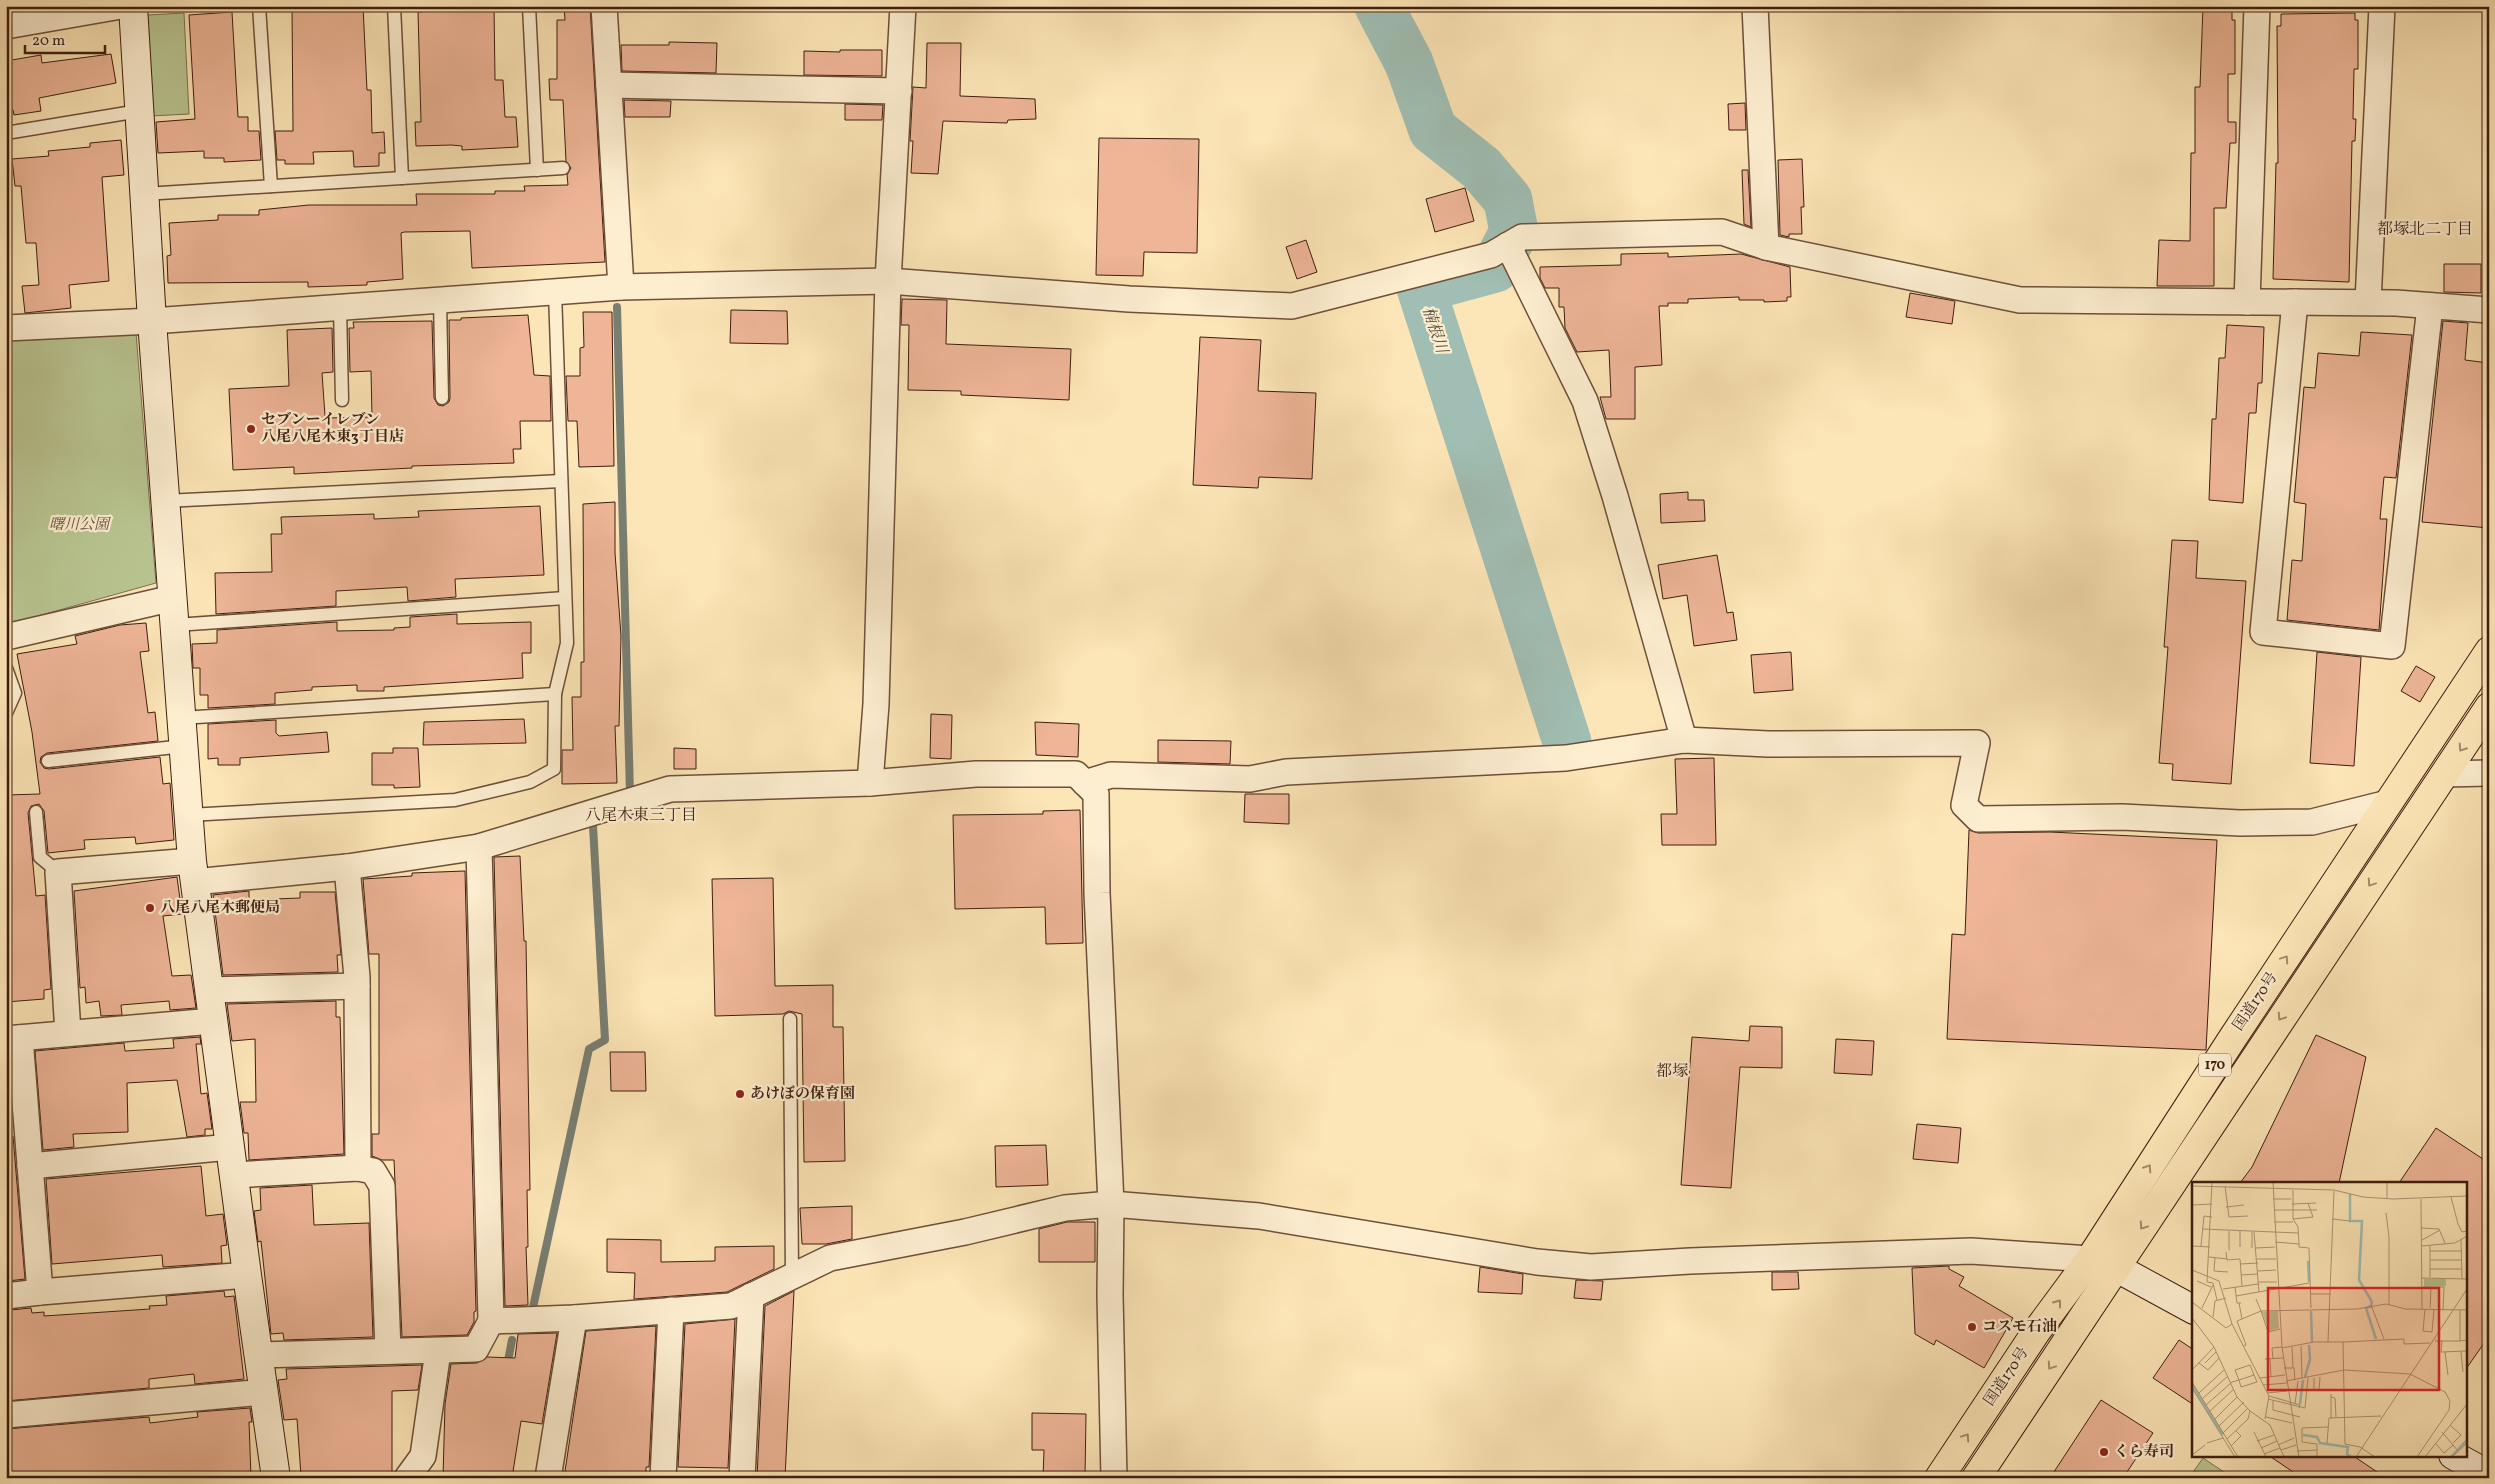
<svg xmlns="http://www.w3.org/2000/svg" width="2495" height="1484" font-family="Vollkorn,'Noto Serif JP',serif">
<style>
.green{fill:#b9c692;stroke:#7c7251}
.lines{fill:none;stroke-linecap:round;stroke-linejoin:round}
.stream{stroke:#797e72;stroke-width:8}
.river{stroke:#a0beb3;stroke-width:49}
.building{fill:#eeb597;stroke:#3e1d10}
.lane-casing{stroke:#6e4f3a;stroke-width:15}
.street-casing{stroke:#6e4f3a;stroke-width:28}
.secondary-casing{stroke:#3e1d10;stroke-width:30}
.highway-casing{stroke:#3e1d10;stroke-width:30}
.lane{stroke:#fdeed0;stroke-width:12}
.street{stroke:#fdeed0;stroke-width:25}
.secondary{stroke:#fdeed0;stroke-width:28}
.highway{stroke:#fce5b6;stroke-width:28}
.oneway{stroke:#a68b6b}
.poi-dot{fill:#8f2418;stroke:#fdeed0;stroke-width:2}
.labels{text-anchor:middle;dominant-baseline:central;stroke-width:4.5;stroke-linejoin:round;paint-order:stroke}
.shield{fill:#fdeed0;stroke:#775c4a;stroke-width:1}
.shield-label{font-size:14px;font-weight:bold;fill:#3e1d10}
.poi-label{font-size:15px;font-weight:bold;fill:#3e1d10;stroke:#fdeed0;text-anchor:start}
.park-label{font-size:15px;font-style:italic;fill:#635037;stroke:#fdeed0}
.street-label{font-size:15px;fill:#3e1d10;stroke:#fdeed0}
.neighbourhood-label{font-size:16px;fill:#3e1d10;stroke:#fdeed0}
.water-label{font-size:16px;font-style:italic;fill:#5b4d41;stroke:#fdeed0}
.inset-river{fill:none;stroke:#a0beb3;stroke-width:2.5}
.inset-road{fill:none;stroke:#b09574;stroke-width:1}
.view{fill:#d62828;fill-opacity:0.15;stroke:#d62828;stroke-width:2.5}
.inset-edge{fill:none;stroke:#3e1d10;stroke-width:2.5}
</style>
<rect width="100%" height="100%" fill="#fce5b6"/>
<filter id="stains"><feTurbulence type="fractalNoise" baseFrequency=".004" numOctaves="4"/><feColorMatrix values="0 0 0 0 .2 0 0 0 0 .09 0 0 0 0 .02 0 0 0 .5 -.17"/></filter>
<radialGradient id="worn" r=".72"><stop offset=".6" stop-color="#630" stop-opacity="0"/><stop offset="1" stop-color="#630" stop-opacity=".3"/></radialGradient>
<g class="green">
<polygon points="184,13 189,114 151,116 147,15"/>
<polygon points="136,333 156,583 13,623 6,619 6,339"/>
<polygon points="2203,1458 2233,1478 2189,1478"/>
</g>
<g class="lines">
<g class="stream">
<polyline points="617,307 630,794"/>
<polyline points="532,1312 589,1049 605,1040 593,826"/>
<polyline points="507,1366 512,1340"/>
</g>
<polyline class="river" points="1379,6 1409,63 1433,130 1481,168 1508,200 1514,232 1495,268 1421,288 1567,742"/>
</g>
<g class="building">
<polygon points="292,6 363,6 367,90 371,90 372,133 384,132 385,153 379,153 379,166 354,167 353,151 313,152 314,164 285,164 285,160 277,160 275,131 293,131"/>
<polygon points="422,6 494,6 495,80 503,80 505,117 516,117 518,147 462,150 462,146 451,145 416,146 415,122 421,122 418,12 422,12"/>
<polygon points="564,6 590,6 605,262 472,268 470,231 404,232 401,233 403,279 367,282 367,285 308,287 308,282 168,283 167,256 171,255 169,223 218,220 218,215 259,215 259,210 309,205 417,205 416,194 495,194 495,191 525,191 524,186 568,185 567,175 571,168 566,161 563,100 550,100 549,79 557,79 557,20 565,20"/>
<polygon points="2203,6 2232,6 2232,20 2235,20 2235,74 2228,74 2228,122 2236,122 2236,143 2230,143 2226,208 2214,208 2214,286 2157,286 2159,240 2190,241 2191,153 2195,153 2195,87 2200,87"/>
<polygon points="232,12 238,117 248,117 248,131 259,131 261,160 224,162 224,158 204,158 204,151 158,153 156,122 195,119 189,15"/>
<polygon points="2355,13 2355,20 2358,20 2358,69 2354,69 2353,119 2356,119 2355,141 2352,141 2349,282 2273,279 2276,163 2278,163 2277,26 2281,26 2281,14"/>
<polygon points="669,42 717,43 716,73 622,71 621,45 669,45"/>
<polygon points="927,43 961,43 960,96 1035,99 1036,119 1008,120 1007,123 943,121 938,174 911,173 913,141 910,141 913,87 926,88"/>
<polygon points="840,50 882,50 882,76 804,75 804,51 840,52"/>
<polygon points="111,54 116,83 39,98 41,111 14,115 13,110 6,111 6,61 41,55 42,63"/>
<polygon points="624,100 671,101 670,117 625,117"/>
<polygon points="1745,103 1746,130 1729,130 1728,104"/>
<polygon points="845,104 883,105 882,120 845,120"/>
<polygon points="1099,138 1199,139 1197,253 1144,252 1143,276 1096,275"/>
<polygon points="121,140 124,175 102,177 109,281 69,285 71,308 25,313 22,286 39,285 36,243 26,243 21,186 15,186 12,159 49,156 48,151 90,147 90,143"/>
<polygon points="1802,159 1804,207 1801,207 1802,234 1789,234 1789,237 1780,235 1778,160"/>
<polygon points="1742,170 1748,170 1751,227 1744,224"/>
<polygon points="1465,188 1474,221 1435,232 1426,199"/>
<polygon points="1306,240 1317,272 1297,279 1286,247"/>
<polygon points="1668,253 1668,257 1741,254 1790,267 1791,297 1787,297 1787,301 1764,302 1764,300 1739,300 1739,297 1688,299 1688,303 1668,303 1668,306 1659,306 1662,365 1635,367 1635,419 1606,419 1600,397 1611,397 1609,350 1577,352 1565,328 1564,307 1559,307 1559,288 1545,288 1540,278 1540,267 1621,265 1621,254"/>
<polygon points="2444,264 2481,264 2481,293 2444,292"/>
<polygon points="1910,293 1955,301 1952,324 1906,317"/>
<polygon points="902,299 947,300 946,344 1071,349 1069,400 961,395 961,391 908,390 909,325 901,325"/>
<polygon points="731,310 787,311 788,344 730,343"/>
<polygon points="583,312 612,312 614,466 579,467 577,421 568,421 566,376 580,376 580,348 584,347"/>
<polygon points="528,315 534,375 550,376 551,421 520,421 521,449 513,449 514,463 412,466 412,468 294,474 294,467 233,470 229,389 289,386 287,330 332,328 333,372 322,373 325,416 328,415 328,418 372,417 371,371 350,372 349,328 354,328 353,322 432,321 434,398 438,405 443,406 449,402 450,398 449,320 461,320 461,318"/>
<polygon points="2443,321 2468,323 2465,360 2489,363 2489,528 2422,522"/>
<polygon points="2227,325 2264,327 2262,383 2258,383 2256,413 2249,413 2243,503 2209,500 2212,419 2216,419 2219,358 2225,358"/>
<polygon points="2361,332 2412,335 2396,478 2384,477 2380,519 2387,519 2379,630 2287,620 2292,560 2302,561 2306,504 2294,502 2304,387 2315,388 2318,353 2359,356"/>
<polygon points="1200,337 1261,340 1258,391 1316,393 1312,479 1259,477 1258,488 1193,485"/>
<polygon points="1688,492 1688,500 1704,500 1705,521 1661,523 1660,494"/>
<polygon points="615,502 615,553 621,636 619,726 615,726 617,783 562,784 562,750 573,750 572,697 581,697 581,662 584,662 583,504"/>
<polygon points="540,506 544,575 455,579 456,597 408,601 407,587 336,591 336,606 216,614 215,573 272,572 271,534 282,534 281,517 374,514 374,519 419,517 418,511"/>
<polygon points="2172,540 2198,541 2196,578 2246,581 2231,784 2172,780 2173,764 2159,763 2168,647 2164,647"/>
<polygon points="1717,555 1727,613 1733,612 1737,640 1694,646 1687,595 1663,599 1658,565"/>
<polygon points="457,614 457,624 531,622 531,653 522,653 523,678 384,687 384,691 357,691 357,685 312,687 312,690 275,693 275,704 208,708 208,695 200,695 200,668 193,668 192,644 217,643 217,630 337,622 337,631 394,630 394,628 410,627 410,617"/>
<polygon points="146,623 149,651 140,652 148,713 155,712 158,741 47,753 41,757 40,762 44,768 49,769 160,757 163,784 170,783 174,840 136,844 135,837 84,840 85,849 48,853 44,811 39,804 31,806 28,813 36,896 45,895 51,989 44,990 44,999 6,1002 6,795 40,794 32,732 17,654 77,644 75,636 120,625"/>
<polygon points="1791,652 1793,690 1754,693 1751,655"/>
<polygon points="2317,652 2361,657 2354,766 2310,763"/>
<polygon points="2416,666 2435,677 2420,702 2401,691"/>
<polygon points="931,714 952,715 951,759 930,758"/>
<polygon points="524,719 526,743 423,745 424,722"/>
<polygon points="276,720 276,733 279,736 327,732 329,752 240,758 240,765 218,765 218,758 208,759 208,724"/>
<polygon points="1035,722 1079,724 1078,757 1036,755"/>
<polygon points="1158,740 1231,741 1230,764 1158,762"/>
<polygon points="393,748 418,748 420,787 394,788 394,785 372,785 372,753 393,753"/>
<polygon points="674,748 696,749 696,769 674,769"/>
<polygon points="1714,758 1716,845 1662,845 1661,814 1677,814 1675,759"/>
<polygon points="1245,794 1289,794 1289,824 1244,822"/>
<polygon points="1080,810 1083,943 1046,944 1045,907 955,909 953,815 1043,814 1043,811"/>
<polygon points="1969,830 1978,833 2050,832 2217,840 2206,1050 1947,1039 1952,934 1965,935"/>
<polygon points="520,856 524,941 526,941 530,1190 527,1190 528,1247 526,1247 528,1305 505,1306 494,857"/>
<polygon points="465,871 476,1311 474,1312 474,1322 467,1335 402,1337 394,1160 382,1160 372,1156 372,1134 379,1134 379,954 369,954 363,879 412,876 412,873"/>
<polygon points="177,877 182,914 163,916 172,976 191,975 196,1008 170,1010 169,1001 121,1005 122,1015 101,1016 99,1001 86,1003 85,987 80,988 74,891"/>
<polygon points="773,878 775,986 833,985 833,1027 843,1027 845,1161 804,1162 802,1014 789,1011 783,1014 715,1016 712,879"/>
<polygon points="249,891 249,900 300,898 300,892 335,892 341,955 337,955 338,972 223,975 213,895"/>
<polygon points="336,1001 336,1017 340,1017 344,1154 249,1160 248,1133 244,1133 240,1102 256,1102 255,1039 232,1041 227,1004"/>
<polygon points="1750,1026 1782,1027 1782,1068 1740,1067 1731,1188 1681,1185 1692,1037 1749,1041"/>
<polygon points="2316,1035 2366,1057 2339,1183 2240,1183 2252,1167"/>
<polygon points="200,1037 201,1044 196,1044 201,1094 207,1093 212,1129 205,1129 205,1135 187,1137 177,1080 127,1083 128,1132 73,1134 74,1147 43,1150 35,1051 124,1043 125,1051 174,1048 173,1039"/>
<polygon points="1836,1039 1874,1041 1872,1075 1834,1073"/>
<polygon points="610,1052 645,1052 646,1091 611,1091"/>
<polygon points="1917,1124 1961,1128 1958,1163 1913,1159"/>
<polygon points="2436,1128 2489,1163 2489,1336 2466,1369 2466,1183 2399,1183"/>
<polygon points="13,1136 25,1279 8,1281 6,1137"/>
<polygon points="1046,1145 1048,1185 996,1187 995,1146"/>
<polygon points="201,1166 206,1216 223,1214 227,1245 221,1246 222,1263 163,1267 162,1255 52,1264 46,1179"/>
<polygon points="312,1185 314,1225 369,1223 373,1337 284,1340 283,1333 271,1334 261,1241 258,1242 254,1211 261,1210 260,1188"/>
<polygon points="852,1206 852,1239 826,1244 802,1244 800,1208"/>
<polygon points="1067,1222 1095,1222 1095,1262 1039,1262 1039,1229"/>
<polygon points="607,1239 661,1240 661,1262 715,1261 715,1247 774,1246 774,1269 727,1292 634,1299 635,1273 607,1272"/>
<polygon points="1949,1266 1949,1269 1964,1277 1959,1286 2013,1318 1984,1368 1936,1340 1934,1345 1915,1334 1912,1268"/>
<polygon points="1480,1267 1523,1274 1522,1294 1478,1292"/>
<polygon points="1772,1272 1798,1272 1799,1289 1772,1290"/>
<polygon points="1576,1280 1603,1281 1601,1300 1574,1298"/>
<polygon points="224,1291 225,1297 234,1296 244,1379 195,1384 194,1374 149,1379 149,1388 6,1401 6,1358 10,1357 8,1314 11,1314 11,1310 31,1308 32,1313 44,1312 44,1316 150,1309 149,1306 167,1305 166,1296"/>
<polygon points="794,1291 785,1478 757,1478 765,1306"/>
<polygon points="735,1319 728,1468 678,1467 685,1324"/>
<polygon points="656,1326 649,1467 646,1467 646,1478 564,1478 586,1331"/>
<polygon points="557,1333 542,1424 521,1421 512,1478 443,1478 445,1404 451,1364 477,1363 487,1357 515,1358 518,1334"/>
<polygon points="2179,1340 2194,1350 2194,1405 2153,1378"/>
<polygon points="422,1365 418,1390 392,1391 392,1474 352,1475 352,1473 301,1476 297,1419 284,1420 278,1380 287,1379 286,1369"/>
<polygon points="2101,1400 2153,1433 2123,1478 2050,1478"/>
<polygon points="250,1408 252,1422 249,1422 251,1478 6,1478 6,1429 149,1417 150,1423 198,1417 197,1412"/>
<polygon points="1032,1413 1086,1414 1085,1478 1043,1478 1044,1450 1032,1450"/>
<polygon points="2268,1455 2352,1455 2386,1478 2302,1478"/>
</g>
<g class="lines">
<defs>
<g id="lane">
<polyline points="259,6 271,186"/>
<polyline points="394,6 402,178"/>
<polyline points="529,6 537,170"/>
<polyline points="6,133 139,111"/>
<polyline points="144,194 563,168"/>
<polyline points="440,300 442,398"/>
<polyline points="340,307 342,400"/>
<polyline points="165,501 561,481"/>
<polyline points="175,625 565,598"/>
<polyline points="6,668 15,693 6,713"/>
<polyline points="181,718 555,694"/>
<polyline points="48,761 184,746"/>
<polyline points="36,812 40,857 58,872"/>
<polyline points="189,815 455,800 530,782 554,769 555,694 567,643 555,292"/>
<polyline points="790,1019 792,1276"/>
</g>
<g id="street">
<polyline points="604,6 621,287"/>
<polyline points="1755,6 1766,247"/>
<polyline points="6,26 121,6"/>
<polyline points="609,85 899,91"/>
<polyline points="1508,245 1585,401 1615,496 1684,740"/>
<polyline points="2247,302 2257,6"/>
<polyline points="2295,302 2263,632 2392,646 2430,306"/>
<polyline points="2368,302 2382,6"/>
<polyline points="6,328 152,321 621,287 888,281 1129,299 1292,306 1491,255 1522,237 1722,232 1766,247 2020,300 2396,303 2489,310"/>
<polyline points="6,637 173,598"/>
<polyline points="2444,774 2489,773"/>
<polyline points="870,783 876,704 888,281 903,6"/>
<polyline points="1085,783 1111,775 1250,779 1286,772 1566,758 1684,740 1768,744 1977,743 1964,805 1978,819 2122,817 2240,823 2312,822 2388,803"/>
<polyline points="479,847 491,1321"/>
<polyline points="347,867 357,977 358,1168"/>
<polyline points="194,882 347,867 479,847 670,789 870,783 976,774 1076,774 1096,794 1097,893 1111,1204 1110,1295 1114,1478"/>
<polyline points="209,990 357,986"/>
<polyline points="68,1033 58,872 192,861"/>
<polyline points="20,1038 40,1292"/>
<polyline points="6,1039 213,1021"/>
<polyline points="30,1166 230,1147"/>
<polyline points="233,1175 358,1168 373,1171 382,1186 388,1351"/>
<polyline points="6,1296 40,1292 247,1275"/>
<polyline points="259,1355 476,1349 491,1321 574,1318 731,1306 830,1258 965,1232 1065,1208 1111,1204 1259,1216 1537,1262 1591,1267 1690,1261 1971,1251 2090,1259"/>
<polyline points="6,1415 264,1392"/>
<polyline points="407,1478 423,1456 438,1351"/>
<polyline points="548,1478 574,1318"/>
<polyline points="663,1478 671,1310"/>
<polyline points="742,1478 751,1296"/>
</g>
<g id="secondary">
<polyline points="133,6 152,321 192,861 247,1275 276,1478"/>
<polyline points="2095,1261 2115,1267 2194,1310"/>
<polyline points="2453,1455 2489,1475"/>
</g>
<g id="highway">
<polyline points="1939,1478 2036,1332 2090,1259 2232,1039 2489,651"/>
<polyline points="1976,1478 2489,707"/>
</g>
</defs>
<use href="#lane" class="lane-casing"/>
<use href="#street" class="street-casing"/>
<use href="#secondary" class="secondary-casing"/>
<use href="#highway" class="highway-casing"/>
<use href="#lane" class="lane"/>
<use href="#street" class="street"/>
<use href="#secondary" class="secondary"/>
<use href="#highway" class="highway"/>
</g>
<defs><path id="oneway-chevron" d="M-2-3.5L2.5 0L-2 3.5" fill="none" stroke-width="1.6" stroke-linecap="round" stroke-linejoin="round" transform="scale(1.25)"/></defs>
<g class="oneway">
<use href="#oneway-chevron" transform="translate(2462 748) rotate(123)"/>
<use href="#oneway-chevron" transform="translate(2371 883) rotate(124)"/>
<use href="#oneway-chevron" transform="translate(2285 959) rotate(-56)"/>
<use href="#oneway-chevron" transform="translate(2281 1017) rotate(124)"/>
<use href="#oneway-chevron" transform="translate(2148 1168) rotate(-57)"/>
<use href="#oneway-chevron" transform="translate(2143 1226) rotate(124)"/>
<use href="#oneway-chevron" transform="translate(2058 1303) rotate(-54)"/>
<use href="#oneway-chevron" transform="translate(2051 1366) rotate(124)"/>
<use href="#oneway-chevron" transform="translate(1966 1437) rotate(-56)"/>
</g>
<g class="poi-dot">
<circle cx="251" cy="429" r="5"/>
<circle cx="150" cy="908" r="5"/>
<circle cx="740" cy="1094" r="5"/>
<circle cx="1972" cy="1327" r="5"/>
<circle cx="2104" cy="1452" r="5"/>
</g>
<g class="labels">
<rect class="shield" x="2199" y="1053.5" width="32" height="23" rx="4"/>
<g class="shield-label">
<text x="2215" y="1065">170</text>
</g>
<g class="poi-label">
<text x="261" y="420">セブンーイレブン<tspan x="261" dy="17">八尾八尾木東3丁目店</tspan></text>
<text x="160" y="908">八尾八尾木郵便局</text>
<text x="750" y="1094">あけぼの保育園</text>
<text x="1982" y="1327">コスモ石油</text>
<text x="2114" y="1452">くら寿司</text>
</g>
<g class="park-label">
<text x="79" y="525">曙川公園</text>
</g>
<g class="street-label">
<text transform="translate(2256 1002) rotate(-56)">国道170号</text>
<text transform="translate(2007 1377) rotate(-56)">国道170号</text>
</g>
<g class="neighbourhood-label">
<text x="2425" y="230">都塚北二丁目</text>
<text x="641" y="816">八尾木東三丁目</text>
<text x="1672" y="1072">都塚</text>
</g>
<g class="water-label">
<text transform="translate(1434 330) rotate(72)">楠根川</text>
</g>
</g>
<g transform="translate(2192 1182)">
<rect width="275" height="275" fill="#fce5b6"/>
<path d="M232,97H254V104L232,105ZM86,129L87,146L77,149L70,130Z" fill="#b9c692"/>
<path class="inset-river" d="M158,12V39H170L167,98L180,120L179,124L174,126L184,157M116,79L117,100M119,129L120,160M113,195L118,177L117,163M0,203L31,253M108,222L111,198M111,253L125,255L128,261L156,265L155,272L159,275M259,275L275,258"/>
<path class="inset-road" d="M20,0L15,100L21,101L25,118M81,0L90,165L107,275M195,0V16M0,4L142,8L171,15L201,17L275,14M33,4L37,35L56,34M101,8V37L106,45L107,62M259,15L266,42L270,50L275,49M81,17H99M229,17L230,127M100,22L124,21M0,23L20,22M34,25L52,23M82,28H125M194,31L197,55V123M101,37L121,35L116,21M140,37L158,39M82,40H101M229,46L247,47L253,61M11,47L106,51M60,50V66M62,50L67,110M269,57L270,97M230,58L248,48M83,60L107,62V65L117,66L119,126M0,64L18,65M9,64L12,34L20,35M229,64L263,61L275,54M238,64V95M48,65V49M64,66L83,65M37,68V49M238,69H269M34,70L35,78L48,77L50,104M17,75L35,77M23,76L22,89L36,90M65,77H84M238,78H269M48,82L66,81M238,87H269M0,88L27,99L40,142M66,89L84,88M49,93L66,92M229,96L275,97M5,99L19,105M66,100H85M43,105L45,121H49M231,105H252L251,128M31,107L66,102M118,112H138M44,114L117,101M64,117L69,129L165,127L194,122L214,127L275,128M0,120L34,146L40,142L77,214L73,237M47,121L50,137M179,123L192,157M10,126L21,103M238,126L239,105M233,127L231,149L240,150L242,127M268,128V159L275,158M21,135L23,119L34,116M0,136L22,165L45,215L58,229L78,243L92,275M243,159H268M250,159L249,170L275,169M136,160L142,9M151,160L212,157V162L238,161M52,164L54,163L45,139L69,129L76,150L88,147M109,164L110,196M100,165L101,186M90,166L122,160H151L153,262L168,265L183,275M253,170L256,193M269,170L271,190M73,177L91,176M78,177L79,194M81,177L80,166L90,165M7,181L16,188L27,176M13,181L24,170M92,186H102L103,198M0,188L22,165M68,196L93,193M122,196V208H127L128,195M94,199L152,188L218,192L253,210L258,219L257,228L225,275M0,200L46,275M71,203L95,201M0,206L43,275M7,211L32,188M75,211L95,209M139,212V236M77,214L108,223L107,226M139,215L143,216L144,235M10,217L36,194M76,217L113,226L116,196M81,219V228L108,235M103,222L106,199M14,223L40,200L47,198L62,193L65,200L49,205L47,198L43,188L58,183L62,193M18,229L42,207M74,235L100,241M23,237L45,215M258,243L269,253L261,261M27,244L52,220M62,250L74,275M250,250L266,269M31,251L56,226M35,257L56,237L58,229M65,259L82,253M15,261L31,256M135,261L137,236L189,234M244,262L252,271L261,263M86,263L102,256M39,264L49,254L44,249M69,266L85,259M89,268L104,263M105,269L125,268M72,272L88,266M0,273L13,263M125,275V262L110,260V246L136,245M164,275L275,107M233,275L275,222M260,275L275,261"/>
<path class="view" d="M76,106H247V208H76Z"/>
<rect width="275" height="275" class="inset-edge"/>
</g>
<rect width="2495" height="1484" fill="none" stroke="#fce5b6" stroke-width="25"/>
<rect x="8" y="8" width="2480" height="1469" fill="none" stroke="#3e1d10" stroke-width="2.5"/>
<rect x="12" y="12" width="2470" height="1459" fill="none" stroke="#3e1d10"/>
<path d="M25 45v8h80v-8" fill="none" stroke="#3e1d10" stroke-width="2.5"/>
<text x="32" y="45" font-size="15" fill="#3e1d10" stroke="#fdeed0" stroke-width="4" paint-order="stroke">20 m</text>
<rect width="100%" height="100%" filter="url(#stains)"/>
<rect width="100%" height="100%" fill="url(#worn)"/>
</svg>
